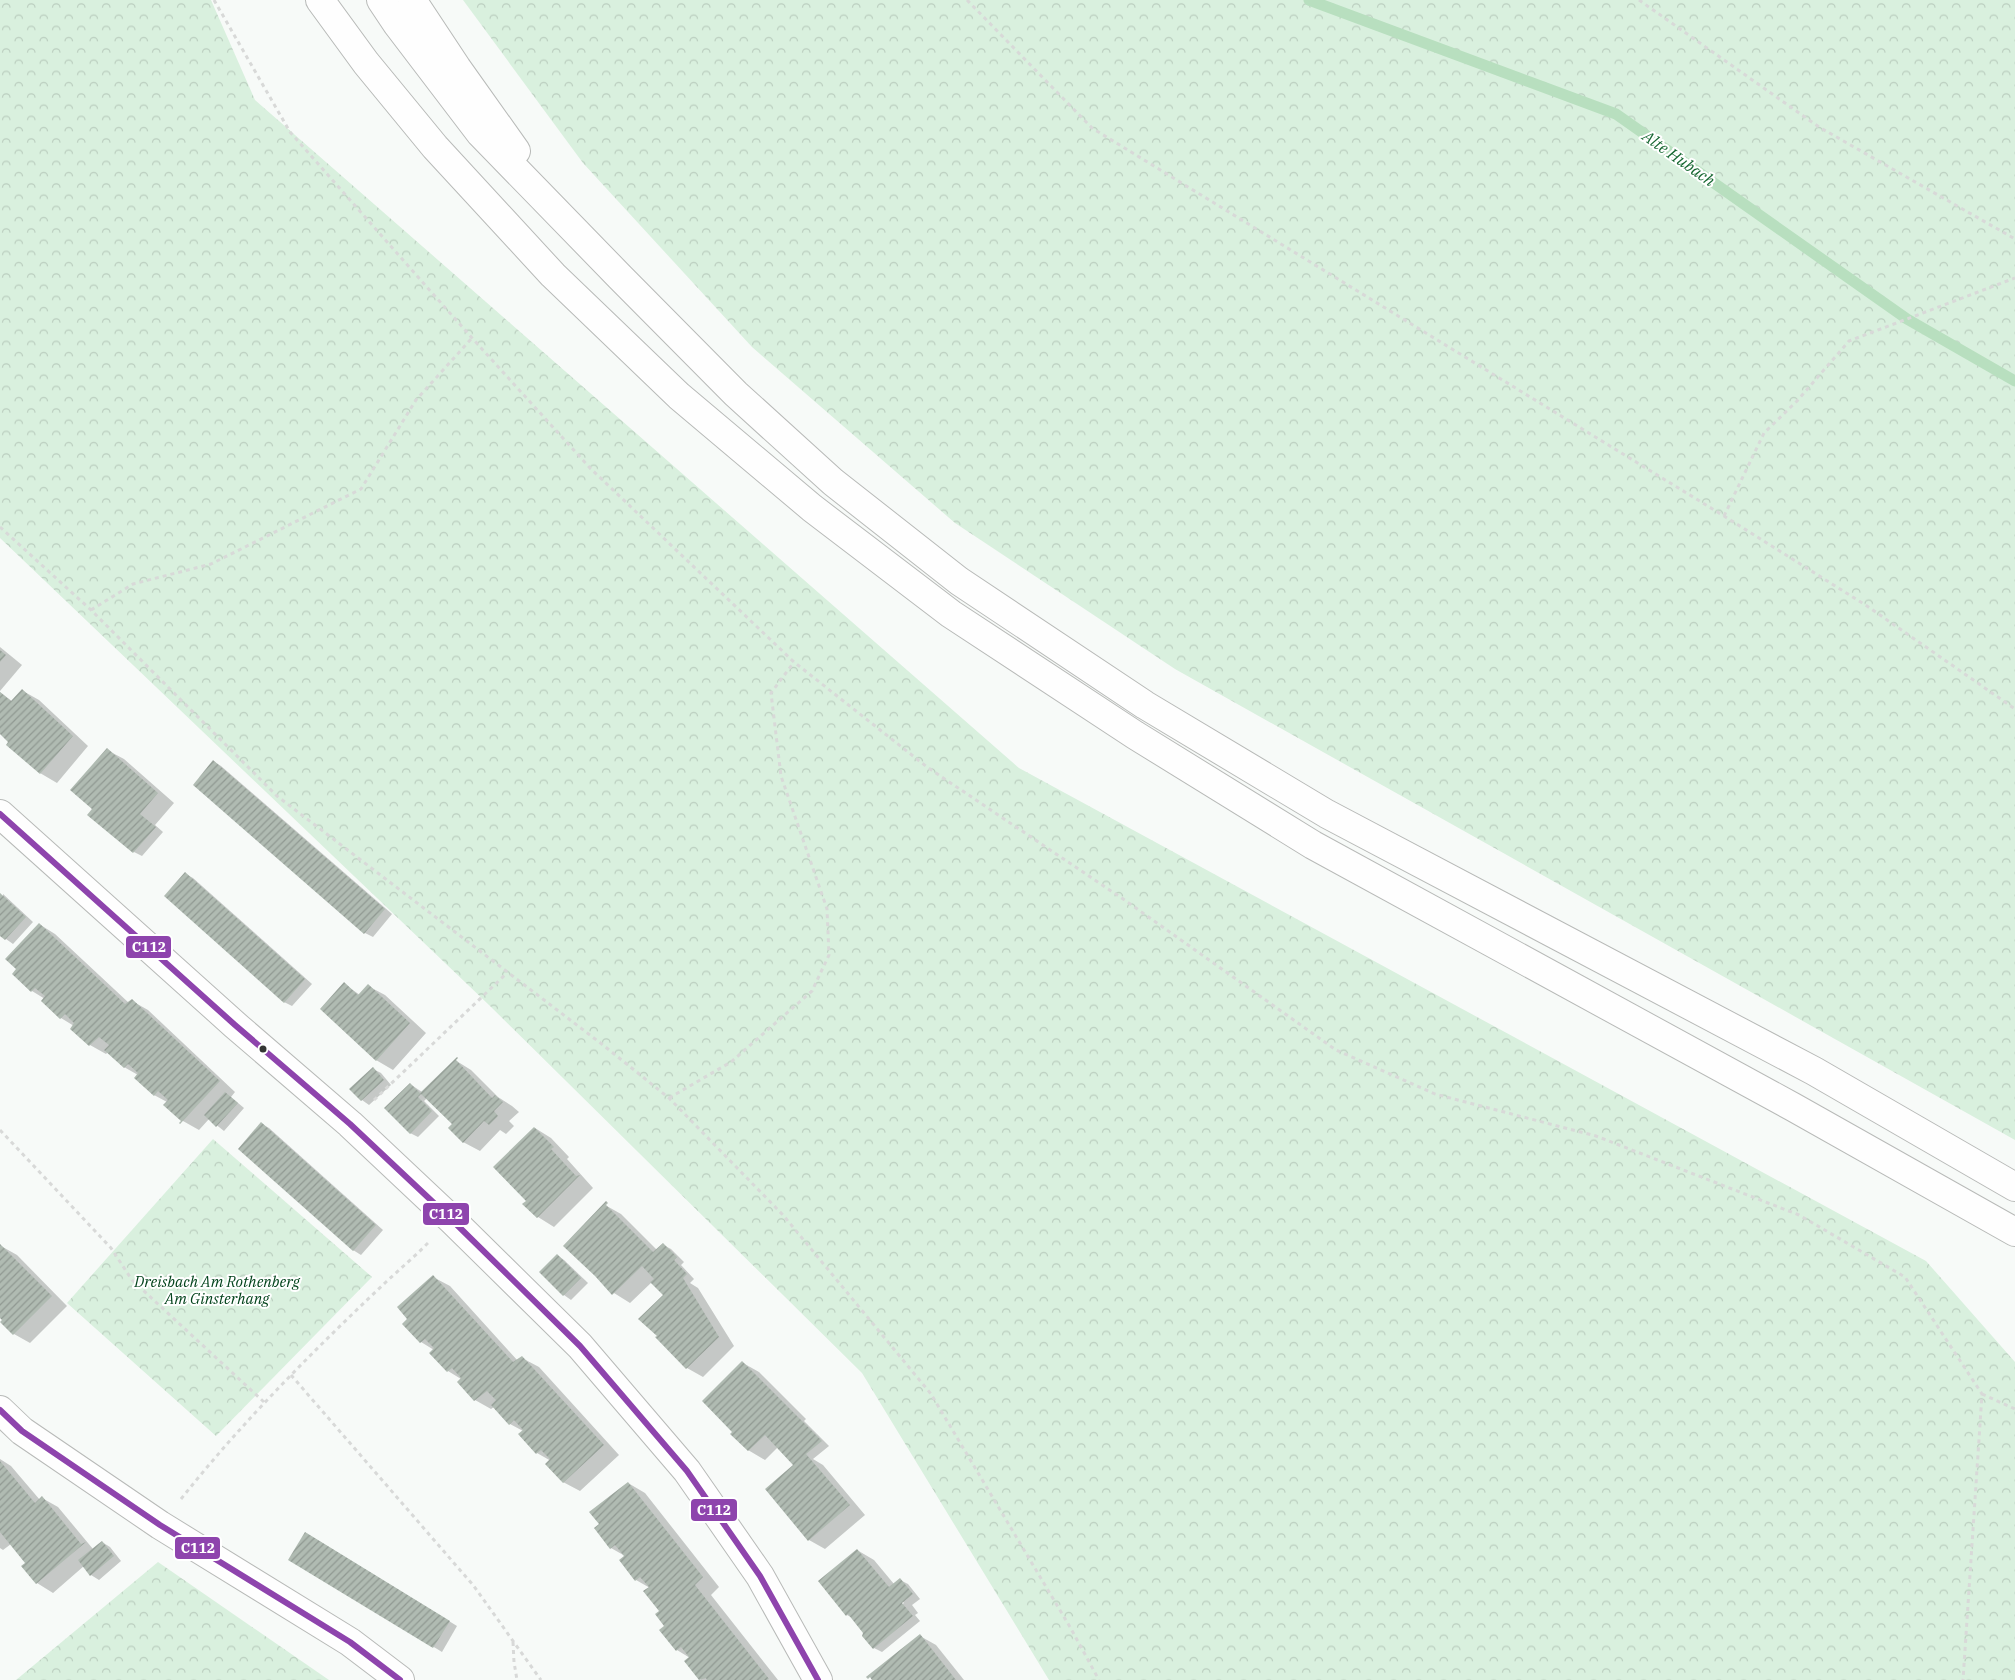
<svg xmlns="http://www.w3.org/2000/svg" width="2015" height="1680" font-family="'IBM Plex Serif',serif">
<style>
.forest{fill:url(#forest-crowns)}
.shadow{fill:#0003;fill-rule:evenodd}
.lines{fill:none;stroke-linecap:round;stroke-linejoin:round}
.stream{stroke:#b8dfbf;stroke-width:11}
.building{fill:url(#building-hatch)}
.minor-casing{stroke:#b8bab8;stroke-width:30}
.highway-casing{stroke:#b8bab8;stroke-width:30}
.path{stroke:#d8d9d8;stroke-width:3;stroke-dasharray:4 4;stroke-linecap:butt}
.minor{stroke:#fefefe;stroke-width:28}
.highway{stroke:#fefefe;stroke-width:28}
.bus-1-casing{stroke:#fff;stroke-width:10}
.bus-1{stroke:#8e44ad;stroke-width:6}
.bus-dot{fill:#343634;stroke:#fff;stroke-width:2}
.labels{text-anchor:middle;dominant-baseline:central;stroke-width:4;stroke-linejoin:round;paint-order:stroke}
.park-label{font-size:15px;font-style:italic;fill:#02431b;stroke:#fff}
.water-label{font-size:16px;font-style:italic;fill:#176832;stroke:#fff}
.line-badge{stroke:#fff;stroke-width:2}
.badge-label{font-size:14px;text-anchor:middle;font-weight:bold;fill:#fff}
</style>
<defs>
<pattern id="forest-crowns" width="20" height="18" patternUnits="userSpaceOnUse" patternTransform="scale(1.25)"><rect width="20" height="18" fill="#d9f0de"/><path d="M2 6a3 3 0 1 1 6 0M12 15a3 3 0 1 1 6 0" fill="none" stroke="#bbcebf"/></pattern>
<pattern id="building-hatch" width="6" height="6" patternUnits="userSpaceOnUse" patternTransform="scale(1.25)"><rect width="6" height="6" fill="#b0bbb2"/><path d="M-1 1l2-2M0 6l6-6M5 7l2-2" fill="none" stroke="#909992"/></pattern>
</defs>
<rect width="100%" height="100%" fill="#f7faf8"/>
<g class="forest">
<polygon points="0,0 211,0 255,100 1019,768 1926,1261 2015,1362 2015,1680 1049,1680 862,1373 489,1005 0,538"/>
<polygon points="463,0 2015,0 2015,1140 1175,669 955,523 752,347 583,163"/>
<polygon points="213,1139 372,1277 216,1436 67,1303"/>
<polygon points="158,1562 329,1680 16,1680"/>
</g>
<g class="shadow">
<polygon points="0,647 22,665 0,691"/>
<polygon points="23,691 39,700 88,746 57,783 40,773 0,733 0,692 13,702"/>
<polygon points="107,750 124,759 174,803 155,825 163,832 142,856 134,852 93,809"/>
<polygon points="213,761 221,766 392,914 373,937 365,933"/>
<polygon points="185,874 193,878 312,984 292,1006 284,1002"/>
<polygon points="0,894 3,897 3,894 33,922 13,944 6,939"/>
<polygon points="39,924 55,934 129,1003 132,1001 148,1010 235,1092 231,1097 244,1108 224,1131 209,1119 199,1130 183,1121 165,1104 167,1102 154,1095 138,1075 124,1067 108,1052 106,1054 90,1045 74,1026 61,1018 43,1001 45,999 32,991 18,969"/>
<polygon points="344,984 360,995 368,986 385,995 426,1033 393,1070 376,1060"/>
<polygon points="455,1060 471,1070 498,1097 512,1106 519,1112 509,1121 514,1126 506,1134 500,1130 480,1151 463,1142 454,1124 427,1098 424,1101 439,1116 418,1137 410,1133 410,1084 422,1092"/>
<polygon points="373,1069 381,1073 391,1085 369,1105 362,1100"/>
<polygon points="262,1124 269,1128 383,1230 361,1255 353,1250"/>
<polygon points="535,1128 551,1138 569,1157 567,1159 593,1188 554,1227 538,1217 527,1201"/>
<polygon points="605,1205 621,1214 658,1251 663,1245 671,1249 684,1262 681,1265 694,1279 690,1283 698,1288 734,1346 703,1377 687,1368 665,1295 652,1282 630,1303 614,1293 565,1246"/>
<polygon points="1,1246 17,1255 67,1306 30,1343 14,1334 0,1316"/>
<polygon points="557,1255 564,1260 588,1283 571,1300 564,1295"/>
<polygon points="433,1277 450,1286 518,1361 522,1358 539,1367 619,1455 580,1491 563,1482 551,1461 537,1453 523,1431 510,1424 494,1407 491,1409 475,1400 461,1379 448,1371 431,1353 434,1350 421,1342 409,1319"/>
<polygon points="743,1363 759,1372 806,1419 804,1421 829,1446 813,1459 823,1465 865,1515 825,1549 809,1540 795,1465 778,1447 765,1460 748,1450"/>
<polygon points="0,1459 11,1466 40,1500 42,1498 58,1507 93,1549 102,1542 110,1547 121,1561 99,1580 91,1575 84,1566 53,1593 37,1583 27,1563 11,1544 3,1550 0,1548"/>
<polygon points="628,1483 645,1493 719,1587 711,1595 778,1680 701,1680 686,1661 690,1658 677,1650 650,1588 636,1580 625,1556 611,1548 595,1528 600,1524"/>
<polygon points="306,1533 457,1626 442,1652 290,1559"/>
<path d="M857,1550L874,1560L894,1584L900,1580L908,1584L920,1599L912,1605L918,1613L915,1615L920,1621L882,1652L874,1648L854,1619L847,1615ZM902,1601L904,1603L895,1610Z"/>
<polygon points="920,1636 936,1645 964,1680 874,1680"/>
</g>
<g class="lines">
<polyline class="stream" points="1309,0 1616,114 1907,319 2015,381"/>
</g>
<g class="building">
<polygon points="0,650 6,655 0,662"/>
<polygon points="22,689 73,736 40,774 6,745 8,742 0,734 0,692 11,701"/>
<polygon points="107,748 158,793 140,814 156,827 133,853 87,815 92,809 70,790"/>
<polygon points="213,760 385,909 364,934 193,785"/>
<polygon points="185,872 305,979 284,1003 164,896"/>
<polygon points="0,893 26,917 5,940 0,936"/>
<polygon points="39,923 125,1004 132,999 220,1081 180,1124 179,1123 181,1121 163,1105 168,1100 158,1091 154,1096 134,1078 138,1073 128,1064 124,1068 104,1050 109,1045 99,1037 89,1046 70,1029 74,1023 65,1014 60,1019 41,1001 45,996 35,988 31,992 12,974 16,969 5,959"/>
<polygon points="344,982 358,995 368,984 410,1023 376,1061 320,1009"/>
<polygon points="457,1057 458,1058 456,1060 492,1098 495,1095 503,1102 494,1111 498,1116 489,1125 484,1121 463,1143 448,1128 452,1124 421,1094 418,1097 432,1111 410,1134 384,1108 410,1083 420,1093"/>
<polygon points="373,1067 384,1080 361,1101 349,1089"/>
<polygon points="225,1092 238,1103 216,1127 204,1115"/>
<polygon points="261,1122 376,1225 353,1251 238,1149"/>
<polygon points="534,1127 554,1147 551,1149 576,1176 580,1175 537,1218 522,1204 526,1201 493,1167"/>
<polygon points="606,1201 608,1203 606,1205 653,1252 663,1243 677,1257 674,1260 687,1274 683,1278 719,1337 686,1369 655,1337 657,1336 638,1319 663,1295 650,1282 654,1279 642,1266 612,1295 595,1276 563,1246"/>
<polygon points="0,1244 52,1296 13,1335 0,1322 2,1320 0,1318"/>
<polygon points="557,1254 581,1278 563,1296 539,1272"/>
<polygon points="433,1275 513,1362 522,1356 604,1445 563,1483 545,1464 550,1459 541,1450 536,1454 518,1434 523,1430 514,1420 509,1425 491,1405 496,1400 487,1391 474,1401 457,1382 461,1378 452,1368 447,1372 429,1353 434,1348 425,1339 420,1343 402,1324 407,1319 397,1307"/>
<polygon points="742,1361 822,1441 806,1454 850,1505 808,1541 765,1489 793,1465 765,1435 748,1451 730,1434 732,1432 702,1401"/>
<polygon points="0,1461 35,1503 42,1496 81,1544 86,1542 36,1584 21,1566 25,1563 0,1532"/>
<polygon points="628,1482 703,1577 695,1585 769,1679 767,1680 707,1680 706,1678 699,1680 684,1661 689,1657 681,1647 676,1651 659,1630 664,1626 655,1614 659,1611 643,1591 649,1587 640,1577 635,1581 619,1560 624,1556 615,1545 610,1549 594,1528 599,1524 589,1512"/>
<polygon points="305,1532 450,1621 433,1648 288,1560"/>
<polygon points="102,1541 114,1556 90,1576 78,1560"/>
<polygon points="857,1549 889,1587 900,1578 913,1594 902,1603 913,1616 873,1649 862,1636 863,1633 848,1614 846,1616 818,1581"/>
<polygon points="920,1634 956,1680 872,1680 870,1677 868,1679 866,1677"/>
</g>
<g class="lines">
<defs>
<g id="minor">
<polyline points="0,814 235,1025 350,1124 452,1220 580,1346 687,1471 760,1576 818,1680"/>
<polyline points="0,1410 22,1431 160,1525 350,1642 400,1680"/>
</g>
<g id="highway">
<polyline points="320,0 366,63 435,147 553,275 679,396 812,508 951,614 1135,735 1313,845 1793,1107 2015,1232"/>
<polyline points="381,0 397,24 480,133 620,277 736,394 833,482 959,581 1145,705 1327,814 1814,1071 2015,1187"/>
<polyline points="412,0 457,68 516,151"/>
</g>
</defs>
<use href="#minor" class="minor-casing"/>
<use href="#highway" class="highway-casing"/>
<g class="path">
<polyline points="214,0 290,132 472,338 591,469 794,662 927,767 1126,901 1336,1050 1435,1094 1596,1136 1799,1215 1905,1277 1982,1394 1963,1680"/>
<polyline points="967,0 1092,128 1724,516 1867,606 2015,709"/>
<polyline points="1639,0 1819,127 2015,239"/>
<polyline points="1724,516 1764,433 1797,401 1849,341 2015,278"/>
<polyline points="0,527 91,610 277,796 603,1045 669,1098 783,1215 931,1394 1070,1627 1099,1680"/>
<polyline points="91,610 133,584 211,564 361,489 416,400 472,338"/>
<polyline points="669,1098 731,1062 812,991 829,955 827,909 781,776 771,693 794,662"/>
<polyline points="374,1100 507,973"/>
<polyline points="0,1130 111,1248 132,1280 264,1402"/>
<polyline points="291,1375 473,1585 541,1680"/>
<polyline points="1982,1394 2015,1409"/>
<path d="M181,1499C243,1421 314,1350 386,1282C400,1269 415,1256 428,1243"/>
<polyline points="513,1642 514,1662 517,1680"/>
</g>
<use href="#minor" class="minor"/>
<use href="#highway" class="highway"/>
<defs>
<g id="bus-1">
<polyline points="0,814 235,1025 350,1124 452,1220 580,1346 687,1471 760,1576 818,1680"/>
<polyline points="0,1410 22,1431 160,1525 350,1642 400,1680"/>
</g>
</defs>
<use href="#bus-1" class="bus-1-casing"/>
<use href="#bus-1" class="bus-1"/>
</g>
<circle class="bus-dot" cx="263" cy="1049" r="4.5"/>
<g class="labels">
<g class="park-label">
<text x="217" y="1281">Dreisbach Am Rothenberg<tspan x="217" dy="17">Am Ginsterhang</tspan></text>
</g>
<g class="water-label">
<text transform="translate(1679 158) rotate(35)">Alte Hubach</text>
</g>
</g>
<g class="line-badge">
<rect x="125" y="935" width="47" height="24" rx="5" fill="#8e44ad"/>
<rect x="422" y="1202" width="48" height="24" rx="5" fill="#8e44ad"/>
<rect x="690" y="1498" width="48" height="24" rx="5" fill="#8e44ad"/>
<rect x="174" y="1536" width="47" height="24" rx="5" fill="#8e44ad"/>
</g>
<g class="badge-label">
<text x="149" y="952">C112</text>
<text x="446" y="1219">C112</text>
<text x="714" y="1515">C112</text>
<text x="198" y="1553">C112</text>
</g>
</svg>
